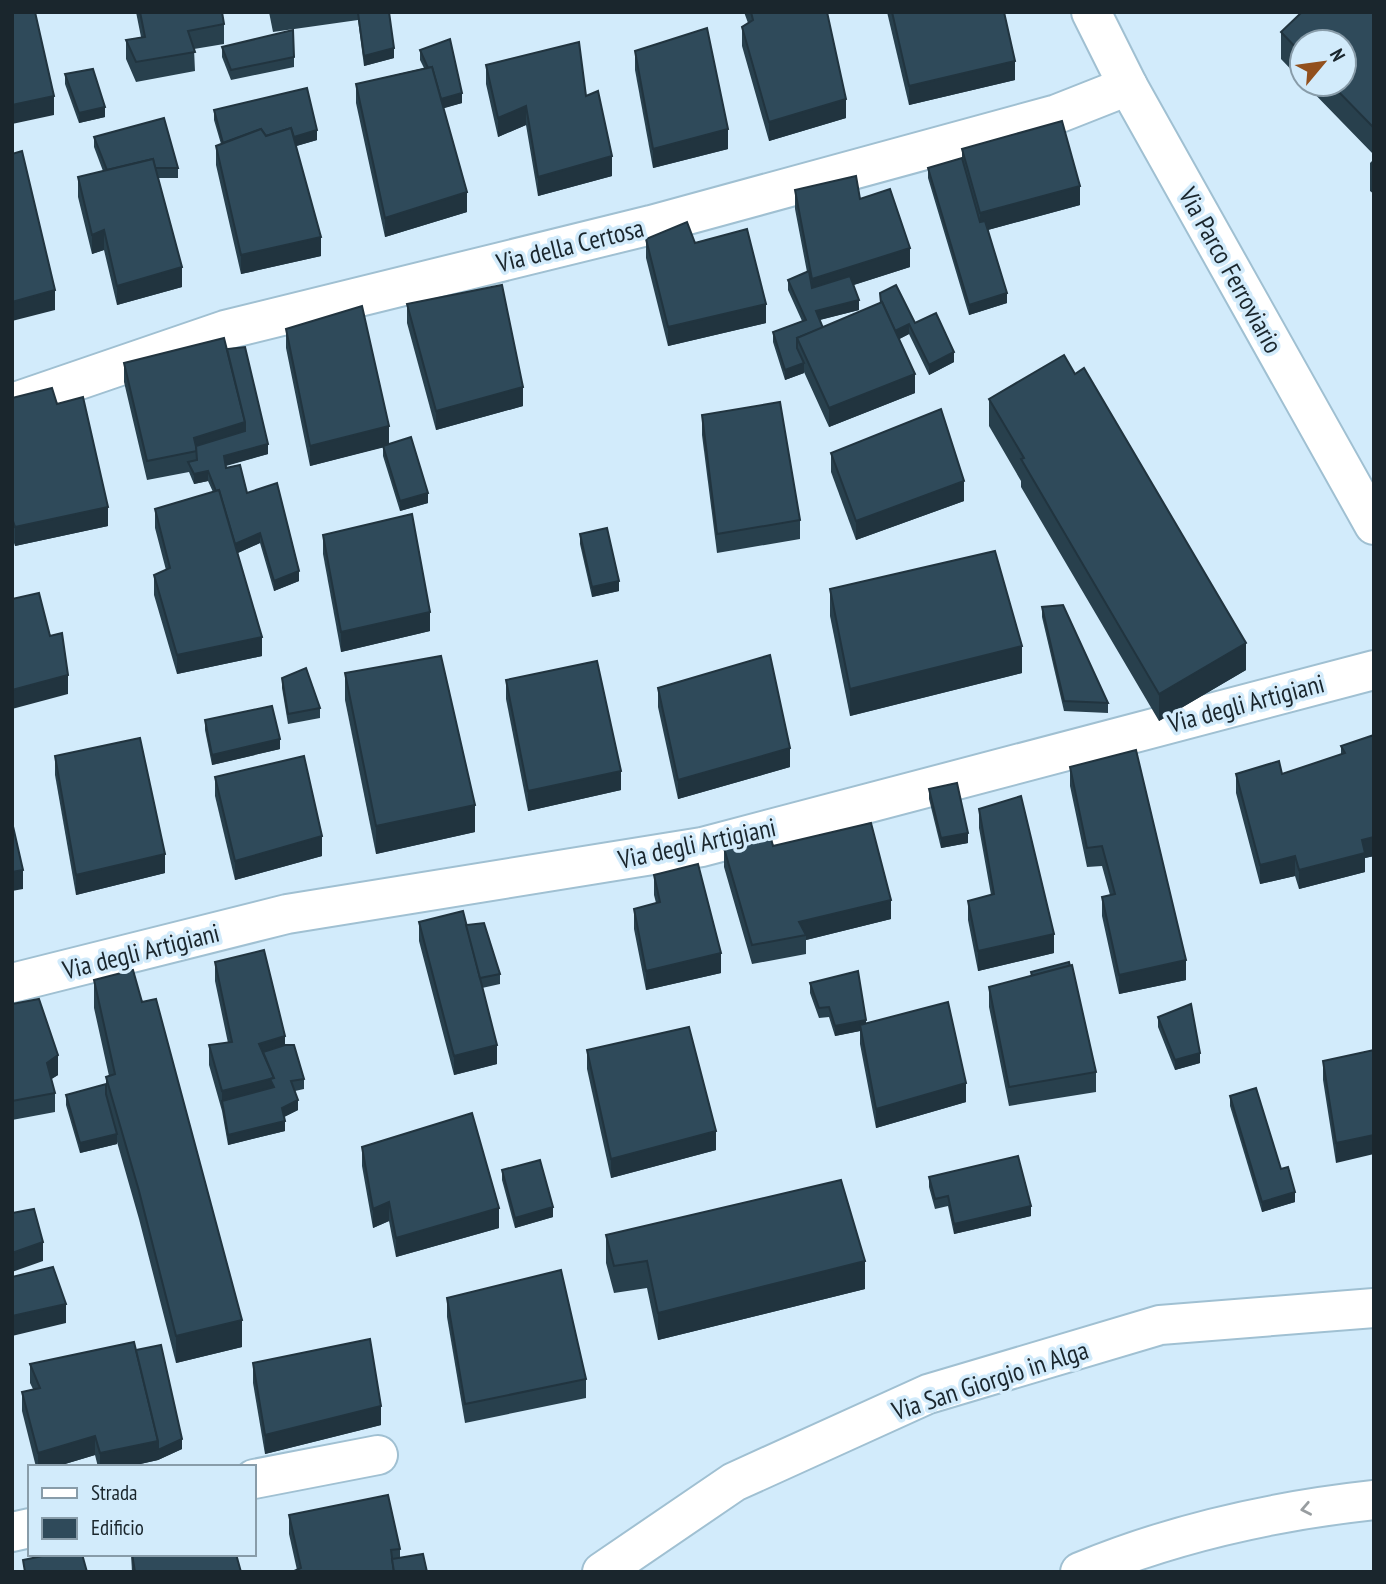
<svg xmlns="http://www.w3.org/2000/svg" width="1386" height="1584" font-family="'PT Sans Narrow',sans-serif">
<style>
.lines{fill:none;stroke-linecap:round;stroke-linejoin:round}
.minor-casing{stroke:#a0c0d2;stroke-width:42}
.highway-casing{stroke:#a0c0d2;stroke-width:42}
.minor{stroke:#fff;stroke-width:38}
.highway{stroke:#fff;stroke-width:38}
.wall{fill:#28404d}
.shaded-wall{fill:#21343f}
.building{fill:#2f4a5a;stroke:#21343f;stroke-width:2}
.oneway{stroke:#989da0}
.labels{text-anchor:middle;dominant-baseline:central;stroke-width:7;stroke-linejoin:round;paint-order:stroke}
.street-label{font-size:26px;fill:#1a262d;stroke:#d2ebfb}
</style>
<rect width="100%" height="100%" fill="#d2ebfb"/>
<g class="lines">
<defs>
<g id="minor">
<polyline points="1091,12 1128,86 1374,525"/>
<polyline points="12,403 225,330 651,225 1057,114 1128,86"/>
<polyline points="12,983 287,914 702,847 1374,670"/>
<polyline points="254,1479 378,1455"/>
<polyline points="12,1532 30,1528"/>
<polyline points="602,1572 734,1482 928,1394 1160,1325 1374,1308"/>
</g>
<path id="highway" d="M1080,1572C1174,1533 1273,1511 1374,1500"/>
</defs>
<use href="#minor" class="minor-casing"/>
<use href="#highway" class="highway-casing"/>
<use href="#minor" class="minor"/>
<use href="#highway" class="highway"/>
</g>
<g class="wall">
<polygon points="136,12 222,12 224,24 224,44 194,49 195,71 136,82 126,59 126,40 141,37"/>
<polygon points="269,12 389,12 394,58 364,66 358,20 273,32"/>
<polygon points="744,12 827,12 846,118 769,141 742,46 742,27 748,23"/>
<polygon points="887,12 1004,12 1015,80 909,105"/>
<polygon points="1374,12 1374,155 1305,84 1344,84 1302,42 1302,81 1281,59 1281,32"/>
<polygon points="222,47 294,57 294,67 231,80 222,57"/>
<polygon points="420,50 462,103 443,108 467,212 385,237 356,103 356,84 424,68 420,60"/>
<polygon points="635,51 728,149 653,168 635,70"/>
<polygon points="486,65 586,96 612,176 538,196 526,125 498,137 486,84"/>
<polygon points="65,74 105,117 79,123 65,84"/>
<polygon points="214,110 317,140 296,146 321,256 241,274 216,165 216,146 221,144 214,120"/>
<polygon points="94,137 178,168 178,178 158,178 182,287 117,305 104,250 92,254 78,197 78,177 103,171 94,147"/>
<polygon points="962,149 1080,205 988,230 1007,303 969,315 928,178 928,168 962,158"/>
<polygon points="1374,159 1374,194 1370,191 1370,163"/>
<polygon points="795,190 860,199 910,267 854,285 859,310 819,320 823,328 880,303 880,293 915,323 954,362 929,375 909,334 899,339 915,393 829,427 804,372 804,373 785,380 773,342 773,332 802,321 788,290 788,280 807,272 795,209"/>
<polygon points="646,239 695,243 766,323 668,346 646,258"/>
<polygon points="407,304 523,406 436,430 407,323"/>
<polygon points="286,329 389,444 428,503 400,511 383,456 383,447 310,466 286,348"/>
<polygon points="227,349 268,454 226,466 226,468 247,493 299,581 274,591 260,543 238,553 262,656 177,674 154,595 154,575 166,570 155,528 155,509 213,492 208,481 194,484 189,472 147,480 124,382 124,363"/>
<polygon points="12,398 57,404 108,526 15,546 12,537"/>
<polygon points="989,399 1246,670 1159,721 1021,487 1021,481 989,426"/>
<polygon points="702,415 800,520 800,539 717,553 702,435"/>
<polygon points="831,453 964,501 856,540 831,472"/>
<polygon points="580,534 619,591 592,597 580,544"/>
<polygon points="323,535 430,631 341,652 323,554"/>
<polygon points="830,589 1022,673 850,716 830,616"/>
<polygon points="1042,607 1108,703 1108,713 1064,711 1042,617"/>
<polygon points="345,673 475,832 376,854 345,700"/>
<polygon points="282,678 320,708 320,718 288,724 282,688"/>
<polygon points="506,680 621,790 528,811 506,699"/>
<polygon points="658,688 790,767 678,799 658,707"/>
<polygon points="205,720 280,749 212,765 205,730"/>
<polygon points="1374,735 1374,856 1365,858 1365,872 1299,889 1295,876 1260,884 1236,793 1236,774 1282,774 1341,755 1341,746"/>
<polygon points="55,756 165,873 76,895 55,775"/>
<polygon points="1070,767 1186,980 1119,994 1102,916 1102,897 1110,895 1102,866 1087,867 1070,786"/>
<polygon points="215,777 322,856 235,880 215,796"/>
<polygon points="929,789 968,843 941,848 929,799"/>
<polygon points="979,809 1054,953 978,971 968,920 968,901 991,895 979,828"/>
<polygon points="773,846 891,919 806,940 806,954 752,964 724,867 724,848"/>
<polygon points="654,875 721,973 646,990 634,929 634,909 656,903 654,895"/>
<polygon points="419,922 466,925 500,974 500,984 482,988 497,1064 454,1075 419,941"/>
<polygon points="215,962 285,1045 304,1079 304,1089 295,1091 298,1110 284,1117 285,1131 228,1145 222,1111 209,1065 209,1045 228,1043 215,981"/>
<polygon points="1031,972 1096,1072 1096,1092 1009,1106 989,1007 989,987 1031,976"/>
<polygon points="94,980 242,1347 176,1363 139,1219 117,1142 117,1144 80,1153 66,1105 66,1095 106,1084 106,1077 109,1076 94,1008"/>
<polygon points="810,983 866,1023 966,1102 876,1128 860,1044 860,1031 835,1036 829,1017 819,1018 810,993"/>
<polygon points="12,1004 58,1075 51,1079 55,1093 55,1112 12,1120"/>
<polygon points="1158,1017 1200,1063 1175,1070 1158,1027"/>
<polygon points="587,1050 716,1150 611,1178 587,1069"/>
<polygon points="1374,1050 1336,1163 1323,1080 1323,1061"/>
<polygon points="1230,1096 1281,1169 1295,1202 1262,1212 1230,1106"/>
<polygon points="362,1147 499,1228 396,1257 389,1221 373,1228 362,1166"/>
<polygon points="502,1170 553,1217 515,1228 502,1180"/>
<polygon points="929,1177 1031,1216 954,1234 948,1206 935,1209 929,1187"/>
<polygon points="606,1235 865,1289 658,1340 647,1288 614,1293 606,1263"/>
<polygon points="447,1298 586,1379 586,1398 465,1423 447,1317"/>
<polygon points="136,1350 182,1449 158,1460 127,1467 98,1467 95,1455 55,1467 36,1467 22,1411 22,1392 33,1389 30,1383 30,1364"/>
<polygon points="253,1363 381,1425 265,1454 253,1383"/>
<polygon points="289,1515 400,1549 400,1557 427,1572 297,1570 289,1534"/>
<polygon points="131,1554 236,1554 241,1572 132,1572"/>
</g>
<g class="shaded-wall">
<polygon points="394,48 394,58 364,66 364,56"/>
<polygon points="1015,61 1015,80 909,105 909,86"/>
<polygon points="462,93 462,103 438,110 438,100"/>
<polygon points="54,96 54,115 12,124 12,105"/>
<polygon points="846,99 846,118 769,141 769,122"/>
<polygon points="526,106 526,125 498,137 498,118"/>
<polygon points="105,107 105,117 79,123 79,113"/>
<polygon points="728,129 728,149 653,168 653,149"/>
<polygon points="317,130 317,140 266,155 266,145"/>
<polygon points="612,156 612,176 538,196 538,177"/>
<polygon points="1080,186 1080,205 980,232 980,213"/>
<polygon points="467,192 467,212 385,237 385,218"/>
<polygon points="104,230 104,250 92,254 92,235"/>
<polygon points="321,237 321,256 241,274 241,255"/>
<polygon points="910,248 910,267 812,298 812,279"/>
<polygon points="182,267 182,287 117,305 117,286"/>
<polygon points="55,290 55,310 12,321 12,302"/>
<polygon points="1007,293 1007,303 969,315 969,305"/>
<polygon points="859,300 859,310 816,321 816,311"/>
<polygon points="766,304 766,323 668,346 668,327"/>
<polygon points="909,324 909,334 892,343 892,333"/>
<polygon points="954,352 954,362 929,375 929,365"/>
<polygon points="804,363 804,373 785,380 785,370"/>
<polygon points="915,374 915,393 829,427 829,408"/>
<polygon points="523,387 523,406 436,430 436,411"/>
<polygon points="245,422 245,441 197,451 194,438"/>
<polygon points="389,426 389,446 310,466 310,446"/>
<polygon points="268,444 268,454 224,466 224,456"/>
<polygon points="208,471 208,481 194,484 194,474"/>
<polygon points="964,481 964,501 856,540 856,521"/>
<polygon points="428,493 428,503 400,511 400,501"/>
<polygon points="108,507 108,526 15,546 15,527"/>
<polygon points="260,533 260,543 233,555 233,545"/>
<polygon points="299,571 299,581 274,591 274,581"/>
<polygon points="619,581 619,591 592,597 592,587"/>
<polygon points="430,612 430,631 341,652 341,632"/>
<polygon points="262,637 262,656 177,674 177,655"/>
<polygon points="1246,643 1246,670 1159,721 1159,694"/>
<polygon points="1022,646 1022,673 850,716 850,689"/>
<polygon points="68,675 68,694 12,709 12,690"/>
<polygon points="280,739 280,749 212,765 212,755"/>
<polygon points="790,748 790,767 678,799 678,780"/>
<polygon points="621,771 621,790 528,811 528,791"/>
<polygon points="475,805 475,832 376,854 376,826"/>
<polygon points="968,833 968,843 941,848 941,838"/>
<polygon points="322,836 322,856 235,880 235,861"/>
<polygon points="1374,837 1374,856 1365,858 1365,872 1299,889 1299,870 1362,840"/>
<polygon points="165,854 165,873 76,895 76,875"/>
<polygon points="1295,856 1295,876 1260,884 1260,865"/>
<polygon points="23,870 23,889 12,891 12,872"/>
<polygon points="891,900 891,919 806,940 806,935 799,922"/>
<polygon points="1054,934 1054,953 978,971 978,951"/>
<polygon points="721,953 721,973 646,990 646,971"/>
<polygon points="1186,960 1186,980 1119,994 1119,975"/>
<polygon points="866,1020 866,1030 860,1025 860,1031 835,1036 835,1026"/>
<polygon points="285,1036 285,1055 263,1062 259,1044"/>
<polygon points="497,1045 497,1064 454,1075 454,1056"/>
<polygon points="1200,1053 1200,1063 1175,1070 1175,1060"/>
<polygon points="58,1055 58,1075 47,1082 47,1063"/>
<polygon points="274,1078 274,1097 222,1101 222,1111 222,1091"/>
<polygon points="966,1083 966,1102 876,1128 876,1109"/>
<polygon points="298,1100 298,1110 282,1118 282,1108"/>
<polygon points="285,1121 285,1131 228,1145 228,1135"/>
<polygon points="716,1131 716,1150 611,1178 611,1159"/>
<polygon points="117,1134 117,1144 80,1153 80,1143"/>
<polygon points="1374,1135 1374,1154 1336,1163 1336,1143"/>
<polygon points="1295,1192 1295,1202 1262,1212 1262,1202"/>
<polygon points="389,1202 389,1221 373,1228 373,1209"/>
<polygon points="1031,1206 1031,1216 954,1234 954,1224"/>
<polygon points="553,1207 553,1217 515,1228 515,1218"/>
<polygon points="499,1208 499,1228 396,1257 396,1238"/>
<polygon points="43,1242 43,1261 12,1272 12,1253"/>
<polygon points="865,1261 865,1289 658,1340 658,1313"/>
<polygon points="66,1304 66,1323 12,1336 12,1316"/>
<polygon points="242,1320 242,1347 176,1363 176,1336"/>
<polygon points="381,1406 381,1425 265,1454 265,1435"/>
<polygon points="95,1436 95,1455 55,1467 38,1467 38,1453"/>
<polygon points="182,1439 182,1449 158,1460 127,1467 100,1467 100,1453 158,1441"/>
</g>
<g class="building">
<polygon points="12,12 35,12 54,96 12,105"/>
<polygon points="140,12 222,12 224,24 188,31 195,52 136,62 126,40 145,37"/>
<polygon points="362,12 389,12 394,48 364,56 358,13"/>
<polygon points="751,12 827,12 846,99 769,122 742,27 753,20"/>
<polygon points="892,12 1004,12 1015,61 909,86"/>
<polygon points="1302,12 1374,12 1374,128 1331,84 1344,84 1344,42 1302,42 1302,54 1281,32"/>
<polygon points="707,28 728,129 653,149 635,51"/>
<polygon points="293,30 294,57 231,70 222,47"/>
<polygon points="450,39 462,93 441,99 432,67 428,68 420,50"/>
<polygon points="579,42 586,96 598,91 612,156 538,177 526,106 498,118 486,65"/>
<polygon points="432,67 467,192 385,218 356,84"/>
<polygon points="93,69 105,107 79,113 65,74"/>
<polygon points="307,88 317,130 294,137 291,128 266,136 261,129 223,143 214,110"/>
<polygon points="164,118 178,168 155,168 153,159 107,170 94,137"/>
<polygon points="1062,121 1080,186 980,213 962,149"/>
<polygon points="291,128 321,237 241,255 216,146 261,129 266,136"/>
<polygon points="22,151 55,290 12,302 12,154"/>
<polygon points="962,158 980,222 985,221 1007,293 969,305 928,168"/>
<polygon points="153,159 182,267 117,286 104,230 92,235 78,177"/>
<polygon points="856,176 860,199 890,189 910,248 812,279 795,190"/>
<polygon points="687,222 695,243 747,229 766,304 668,327 646,239"/>
<polygon points="809,271 812,288 850,276 859,300 816,311 823,328 797,338 797,348 804,363 785,370 773,332 806,320 788,280"/>
<polygon points="502,285 523,387 436,411 407,304"/>
<polygon points="896,285 915,323 936,313 954,352 929,365 909,324 895,331 882,302 881,303 880,293"/>
<polygon points="882,302 915,374 829,408 797,338"/>
<polygon points="362,306 389,426 310,446 286,329"/>
<polygon points="224,338 245,422 194,438 197,451 147,461 124,363"/>
<polygon points="245,347 268,444 224,456 226,468 240,465 247,493 277,483 299,571 274,581 260,533 235,544 219,490 216,491 208,471 194,474 188,462 197,460 196,446 245,431 245,422 227,349"/>
<polygon points="1064,355 1075,374 1084,368 1246,643 1159,694 1021,459 1024,458 989,399"/>
<polygon points="52,388 57,404 83,397 108,507 15,527 12,518 12,398"/>
<polygon points="780,402 800,520 717,534 702,415"/>
<polygon points="941,409 964,481 856,521 831,453"/>
<polygon points="411,437 428,493 400,501 383,446"/>
<polygon points="219,490 262,637 177,655 154,575 170,568 155,509"/>
<polygon points="412,514 430,612 341,632 323,535"/>
<polygon points="607,528 619,581 592,587 580,534"/>
<polygon points="995,551 1022,646 850,689 830,589"/>
<polygon points="39,593 50,636 62,633 68,675 12,690 12,599"/>
<polygon points="1063,605 1108,703 1064,701 1042,607"/>
<polygon points="770,655 790,748 678,780 658,688"/>
<polygon points="441,656 475,805 376,826 345,673"/>
<polygon points="597,661 621,771 528,791 506,680"/>
<polygon points="306,668 320,708 288,714 282,678"/>
<polygon points="272,706 280,739 212,755 205,720"/>
<polygon points="1374,735 1374,837 1362,840 1365,853 1299,870 1295,856 1260,865 1236,774 1279,761 1282,774 1345,753 1341,746"/>
<polygon points="140,738 165,854 76,875 55,756"/>
<polygon points="1136,750 1186,960 1119,975 1102,897 1115,894 1102,846 1087,848 1070,767"/>
<polygon points="304,756 322,836 235,861 215,777"/>
<polygon points="957,783 968,833 941,838 929,789"/>
<polygon points="1021,796 1054,934 978,951 968,901 994,894 979,809"/>
<polygon points="12,822 23,870 12,872"/>
<polygon points="871,823 891,900 799,922 806,935 752,945 724,848 769,831 773,846"/>
<polygon points="698,864 721,953 646,971 634,909 660,902 654,875"/>
<polygon points="463,911 497,1045 454,1056 419,922"/>
<polygon points="484,923 500,974 480,978 466,925"/>
<polygon points="264,950 285,1036 259,1044 274,1078 222,1091 209,1045 232,1042 215,962"/>
<polygon points="1069,962 1070,966 1032,976 1031,972"/>
<polygon points="1072,965 1096,1072 1009,1087 989,987"/>
<polygon points="133,970 142,1002 156,999 242,1320 176,1336 139,1191 106,1077 115,1074 94,980"/>
<polygon points="858,971 866,1020 835,1026 829,1007 819,1008 810,983"/>
<polygon points="39,999 58,1055 47,1063 55,1093 12,1101 12,1004"/>
<polygon points="948,1002 966,1083 876,1109 860,1025"/>
<polygon points="1191,1004 1200,1053 1175,1060 1158,1017"/>
<polygon points="689,1027 716,1131 611,1159 587,1050"/>
<polygon points="285,1045 294,1045 304,1079 291,1081 298,1100 282,1108 285,1121 228,1135 222,1101 274,1087 270,1079 274,1078 263,1052"/>
<polygon points="1374,1050 1374,1135 1336,1143 1323,1061"/>
<polygon points="106,1084 106,1094 117,1134 80,1143 66,1095"/>
<polygon points="1256,1088 1281,1169 1288,1167 1295,1192 1262,1202 1230,1096"/>
<polygon points="472,1113 499,1208 396,1238 389,1202 373,1209 362,1147"/>
<polygon points="1018,1156 1031,1206 954,1224 948,1196 935,1199 929,1177"/>
<polygon points="540,1160 553,1207 515,1218 502,1170"/>
<polygon points="841,1180 865,1261 658,1313 647,1261 614,1266 606,1235"/>
<polygon points="34,1209 43,1242 12,1253 12,1213"/>
<polygon points="53,1267 66,1304 12,1316 12,1277"/>
<polygon points="561,1270 586,1379 465,1404 447,1298"/>
<polygon points="370,1339 381,1406 265,1435 253,1363"/>
<polygon points="134,1342 158,1441 100,1453 95,1436 38,1453 22,1392 40,1388 30,1364"/>
<polygon points="161,1345 182,1439 158,1450 158,1441 136,1350"/>
<polygon points="388,1495 400,1549 391,1550 394,1572 292,1572 301,1568 289,1515"/>
<polygon points="52,1554 82,1554 87,1572 25,1572 23,1560"/>
<polygon points="132,1554 236,1554 241,1572 135,1572"/>
<polygon points="423,1554 427,1572 394,1572 392,1559"/>
</g>
<defs><path id="oneway-chevron" d="M-2-3.5L2.5 0L-2 3.5" fill="none" stroke-width="1.6" stroke-linecap="round" stroke-linejoin="round" transform="scale(1.75)"/></defs>
<use class="oneway" href="#oneway-chevron" transform="translate(1306 1509) rotate(169)"/>
<g class="labels">
<g class="street-label">
<text transform="translate(570 245) rotate(-14)">Via della Certosa</text>
<text transform="translate(1231 270) rotate(61)">Via Parco Ferroviario</text>
<text transform="translate(1246 703) rotate(-15)">Via degli Artigiani</text>
<text transform="translate(697 843) rotate(-12)">Via degli Artigiani</text>
<text transform="translate(141 951) rotate(-14)">Via degli Artigiani</text>
<text transform="translate(990 1380) rotate(-18)">Via San Giorgio in Alga</text>
</g>
</g>
<rect width="1386" height="1584" fill="none" stroke="#1a262d" stroke-width="28"/>
<rect x="28" y="1465" width="228" height="91" fill="#d2ebfb" stroke="#889ca9" stroke-width="2"/>
<rect x="42" y="1488" width="35" height="10" fill="#ffffff" stroke="#889ca9" stroke-width="2"/>
<text x="91" y="1500" font-size="21" fill="#1a262d">Strada</text>
<rect x="42" y="1518" width="35" height="21" fill="#2f4a5a" stroke="#889ca9" stroke-width="2"/>
<text x="91" y="1535" font-size="21" fill="#1a262d">Edificio</text>
<g transform="translate(1323 63) rotate(61)"><circle r="33" fill="#d2ebfb" stroke="#889ca9" stroke-width="2"/>
<path d="M0-5L12 26L0 18L-12 26Z" fill="#92501d"/>
<text y="-10" font-size="19" font-weight="bold" text-anchor="middle" fill="#1a262d">N</text>
</g>
</svg>
